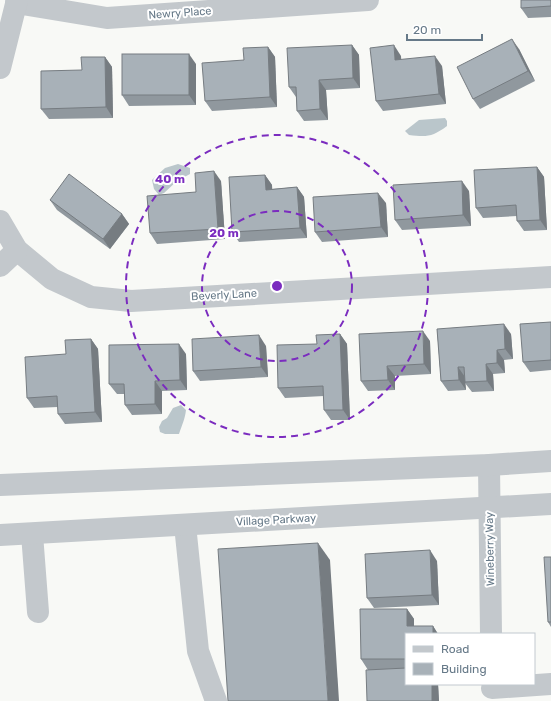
<svg xmlns="http://www.w3.org/2000/svg" width="551" height="701" font-family="Rubik,sans-serif">
<style>
.water{fill:#bac6cb}
.lines{fill:none;stroke-linecap:round;stroke-linejoin:round}
.minor{stroke:#c3c8cc;stroke-width:22}
.wall{fill:#90989e}
.shaded-wall{fill:#767c81}
.building{fill:#a8b1b8;stroke:#767c81}
.ring{fill:none;stroke:#7b2cbf;stroke-width:2;stroke-dasharray:7 5}
.labels{text-anchor:middle;dominant-baseline:central;stroke-width:4;stroke-linejoin:round;paint-order:stroke}
.street-label{font-size:11px;fill:#667988;stroke:#fff}
.centre{fill:#7b2cbf;stroke:#fff;stroke-width:2}
.ring-label{font-size:12px;text-anchor:middle;font-weight:bold;fill:#7b2cbf;stroke:#fff;stroke-width:4;stroke-linejoin:round;paint-order:stroke}
</style>
<rect width="100%" height="100%" fill="#f8f9f6"/>
<g class="water">
<path d="M445,118L447,121V126C432,137 427,137 409,135L405,131L419,120Z"/>
<polygon points="178,164 190,168 190,174 177,181 164,193 159,195 154,189 152,180 165,168"/>
<path d="M181,405L186,410C185,419 182,425 179,434H165L160,432L159,427L162,421L167,418L173,408Z"/>
</g>
<g class="lines">
<g class="minor">
<polyline points="16,3 107,18 368,0"/>
<polyline points="0,68 17,0"/>
<polyline points="0,221 17,250 52,279 91,297 131,301 551,277"/>
<polyline points="0,266 17,250"/>
<polyline points="489,465 491,634"/>
<polyline points="0,485 489,465 551,461"/>
<polyline points="185,525 198,651 216,701"/>
<polyline points="32,534 38,612"/>
<polyline points="0,535 551,504"/>
<polyline points="492,688 551,684"/>
</g>
</g>
<g class="wall">
<polygon points="551,0 551,17 528,18 521,8"/>
<polygon points="352,45 359,55 360,88 326,90 328,120 304,121 297,111 296,97 289,87"/>
<polygon points="268,47 275,57 277,107 212,111 205,101 244,60"/>
<polygon points="519,49 535,81 480,109 473,99"/>
<polygon points="401,56 401,60 442,66 446,104 383,111 376,101"/>
<polygon points="105,57 112,67 113,118 49,119 41,109 82,70"/>
<polygon points="196,64 196,105 129,106 122,95"/>
<polygon points="537,167 544,177 547,230 524,231 517,221 517,216 483,218 476,208"/>
<polygon points="265,175 272,185 272,189 297,187 304,197 307,238 239,242 232,232"/>
<polygon points="221,181 225,239 157,244 150,233 196,192"/>
<polygon points="469,191 471,226 402,230 395,220"/>
<polygon points="50,200 122,214 129,224 110,249 57,210"/>
<polygon points="386,203 388,237 322,242 315,232"/>
<polygon points="551,322 551,370 530,372 523,362"/>
<polygon points="437,329 511,334 513,359 504,360 505,373 493,374 494,391 472,392 465,383 466,390 448,391 441,381"/>
<polygon points="340,334 347,344 350,420 331,420 324,410 324,396 285,398 278,388 317,344"/>
<polygon points="91,339 98,349 102,422 65,424 58,414 58,407 34,408 27,398"/>
<polygon points="430,341 431,374 395,376 395,390 368,391 361,381"/>
<polygon points="266,346 268,377 200,381 193,371"/>
<polygon points="186,354 187,390 162,391 162,414 132,415 125,405 124,394 117,394 109,384"/>
<polygon points="551,557 551,627 548,622"/>
<polygon points="437,561 439,605 374,608 367,598"/>
<polygon points="407,609 414,619 414,626 433,626 438,634 406,634 406,684 438,684 439,701 368,670 361,659"/>
</g>
<g class="shaded-wall">
<polygon points="512,39 519,49 535,81 528,71"/>
<polygon points="352,45 359,55 360,88 353,78"/>
<polygon points="394,45 401,56 402,70 395,60"/>
<polygon points="268,47 275,57 277,107 270,97"/>
<polygon points="189,54 196,64 196,105 189,95"/>
<polygon points="435,56 442,66 446,104 439,94"/>
<polygon points="105,57 112,67 113,118 106,107"/>
<polygon points="319,80 326,90 328,120 320,109"/>
<polygon points="537,167 544,177 547,230 540,220"/>
<polygon points="214,171 221,181 225,239 218,229"/>
<polygon points="265,175 272,185 273,200 266,190"/>
<polygon points="462,181 469,191 471,226 463,215"/>
<polygon points="297,187 304,197 307,238 300,228"/>
<polygon points="378,193 386,203 388,237 381,227"/>
<polygon points="122,214 129,224 110,249 103,239"/>
<polygon points="504,324 511,334 513,359 505,349"/>
<polygon points="423,331 430,341 431,374 424,364"/>
<polygon points="340,334 347,344 350,420 343,410"/>
<polygon points="259,335 266,346 268,377 261,367"/>
<polygon points="91,339 98,349 102,422 95,412"/>
<polygon points="179,344 186,354 187,390 180,380"/>
<polygon points="497,350 504,360 505,373 497,363"/>
<polygon points="486,364 493,374 494,391 487,381"/>
<polygon points="387,366 395,376 395,390 388,380"/>
<polygon points="458,367 465,377 466,390 459,380"/>
<polygon points="155,381 162,391 162,414 155,404"/>
<polygon points="318,543 330,560 339,701 328,701"/>
<polygon points="430,550 437,561 439,605 432,595"/>
<polygon points="407,609 414,619 414,634 407,626"/>
<polygon points="433,626 438,634 433,634"/>
<polygon points="432,684 438,684 439,701 432,701"/>
</g>
<g class="building">
<polygon points="521,0 551,0 551,6 521,8"/>
<polygon points="512,39 528,71 473,99 457,67"/>
<polygon points="352,45 353,78 319,80 320,109 297,111 296,87 289,87 287,48"/>
<polygon points="394,45 395,60 435,56 439,94 376,101 370,48"/>
<polygon points="268,47 270,97 205,101 202,63 244,60 243,48"/>
<rect x="122" y="54" width="67" height="41"/>
<polygon points="81,57 105,57 106,107 41,109 41,71 82,70"/>
<polygon points="537,167 540,220 517,221 516,205 476,208 474,170"/>
<polygon points="214,171 218,229 150,233 147,196 196,192 195,173"/>
<polygon points="69,174 122,214 103,239 50,200"/>
<polygon points="265,175 266,190 297,187 300,228 232,232 229,177"/>
<polygon points="462,181 463,215 395,220 393,185"/>
<polygon points="378,193 381,227 315,232 313,197"/>
<polygon points="551,322 551,360 523,362 520,324"/>
<polygon points="504,324 505,349 497,350 497,363 486,364 487,381 465,382 464,367 458,367 459,380 441,381 437,329"/>
<polygon points="423,331 424,364 387,366 388,380 361,381 359,334"/>
<polygon points="340,334 343,410 324,410 323,386 278,388 277,345 317,344 316,335"/>
<polygon points="259,335 261,367 193,371 192,339"/>
<polygon points="91,339 95,412 58,414 57,396 27,398 25,357 66,354 65,340"/>
<polygon points="179,344 180,380 155,381 155,404 125,405 124,384 109,384 109,345"/>
<polygon points="318,543 328,701 228,701 218,549"/>
<polygon points="430,550 432,595 367,598 365,554"/>
<polygon points="544,557 551,557 551,622 548,622"/>
<polygon points="360,609 407,609 407,626 433,626 433,634 406,634 406,659 361,659"/>
<polygon points="406,668 406,684 432,684 432,701 367,701 366,670"/>
</g>
<g class="ring">
<circle cx="277" cy="286" r="75"/>
<circle cx="277" cy="286" r="151"/>
</g>
<g class="labels">
<g class="street-label">
<text transform="translate(180 13) rotate(-4)">Newry Place</text>
<text transform="translate(224 295) rotate(-3)">Beverly Lane</text>
<text transform="translate(276 520) rotate(-3)">Village Parkway</text>
<text transform="translate(490 549) rotate(-91)">Wineberry Way</text>
</g>
</g>
<circle cx="277" cy="286" r="6" class="centre"/>
<g class="ring-label">
<text x="170" y="183">40 m</text>
<text x="224" y="237">20 m</text>
</g>
<rect x="405" y="633" width="130" height="52" fill="#ffffff" stroke="#c2c9cf"/>
<rect x="413" y="646" width="20" height="6" fill="#c3c8cc" stroke="#c2c9cf"/>
<text x="441" y="653" font-size="12" fill="#667988">Road</text>
<rect x="413" y="663" width="20" height="12" fill="#a8b1b8" stroke="#c2c9cf"/>
<text x="441" y="673" font-size="12" fill="#667988">Building</text>
<path d="M407 34v6h75v-6" fill="none" stroke="#667988" stroke-width="2"/>
<text x="413" y="34" font-size="12" fill="#667988" stroke="#ffffff" stroke-width="3" paint-order="stroke">20 m</text>
</svg>
